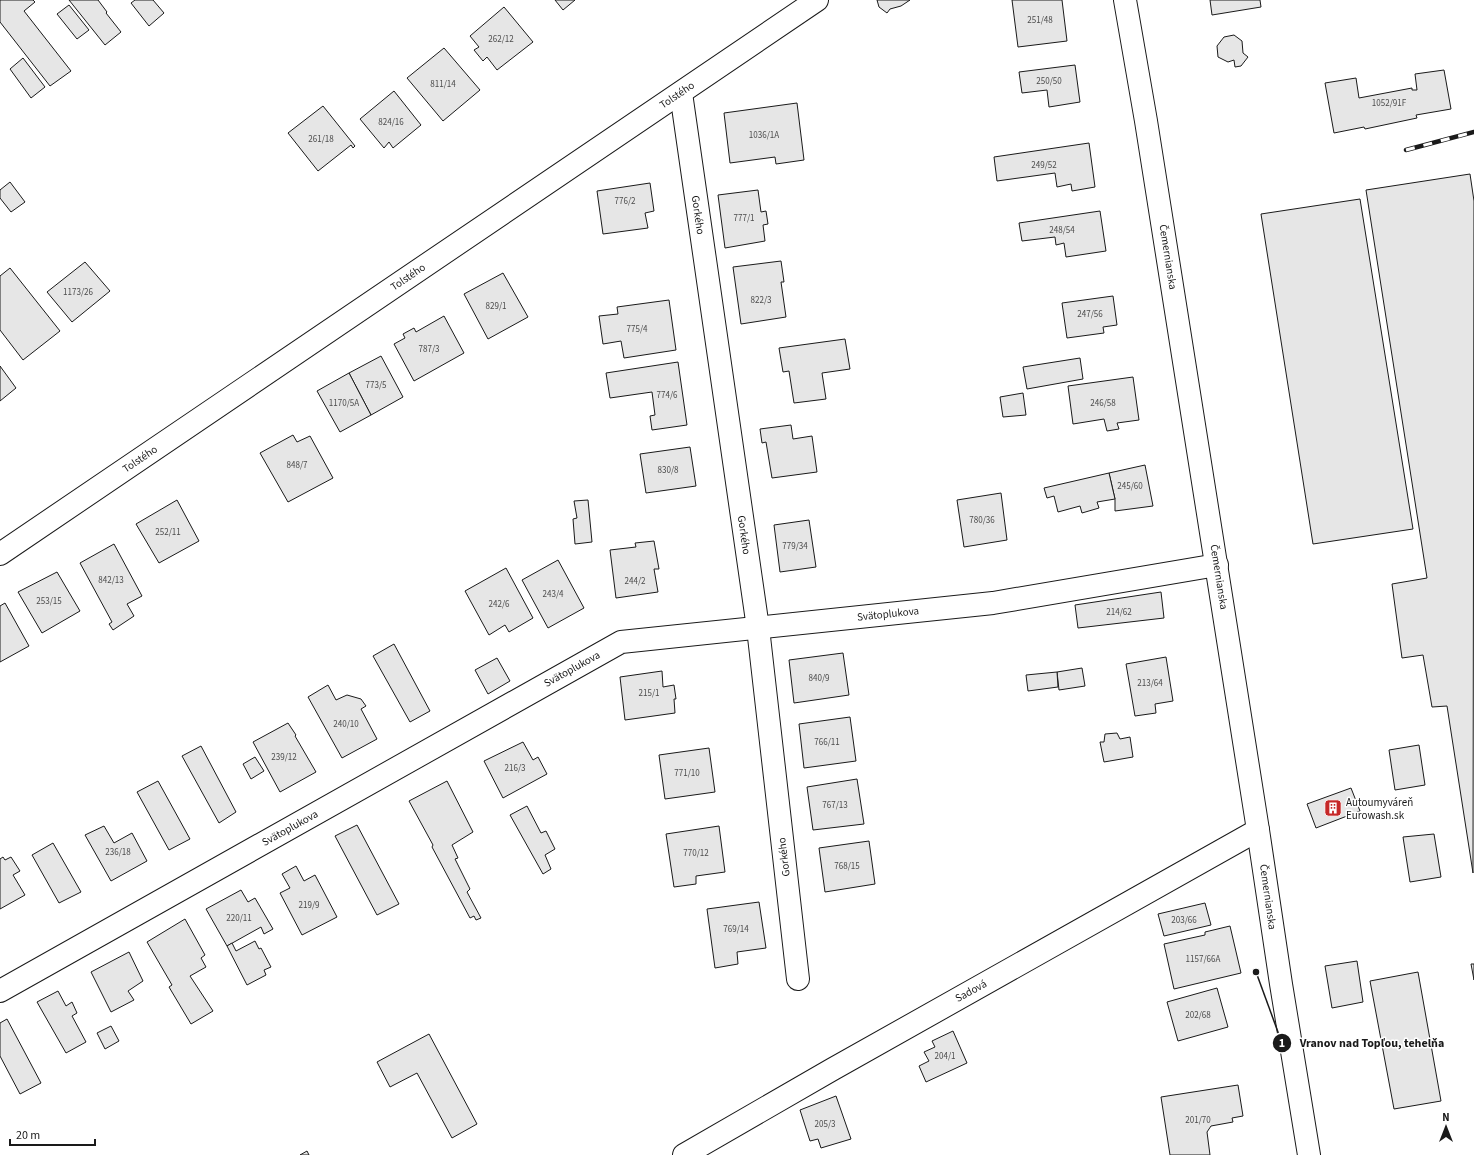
<svg xmlns="http://www.w3.org/2000/svg" width="1474" height="1155" font-family="'Source Sans 3',sans-serif">
<style>
.building{fill:#e6e6e6;stroke:#1a1a1a}
.lines{fill:none;stroke-linecap:round;stroke-linejoin:round}
.minor-casing{stroke:#1a1a1a;stroke-width:24}
.primary-casing{stroke:#1a1a1a;stroke-width:24}
.minor{stroke:#fff;stroke-width:22}
.primary{stroke:#fff;stroke-width:22}
.rail-casing{stroke:#1a1a1a;stroke-width:4.5}
.rail{stroke:#fff;stroke-width:3;stroke-dasharray:9;stroke-linecap:butt}
.labels{text-anchor:middle;dominant-baseline:central;stroke-width:3;stroke-linejoin:round;paint-order:stroke}
.number-label{font-size:9px;fill:#4d4d4d}
.street-label{font-size:11px;fill:#1a1a1a;stroke:#fff}
.poi-label{font-size:11px;fill:#1a1a1a;stroke:#fff;text-anchor:start}
.leader{fill:none;stroke:#1a1a1a;stroke-width:1.5}
.callout-dot{fill:#1a1a1a;stroke:#fff;stroke-width:1.5}
.mark-label{font-size:12px;text-anchor:middle;font-weight:bold;fill:#fff}
.callout-label{font-size:12px;text-anchor:middle;font-weight:bold;fill:#1a1a1a;stroke:#fff;stroke-width:3;stroke-linejoin:round;paint-order:stroke}
</style>
<rect width="100%" height="100%" fill="#fff"/>
<g class="building">
<polygon points="0,0 33,0 35,2 24,11 71,71 50,86 0,22"/>
<polygon points="69,0 98,0 107,12 106,13 121,32 105,45"/>
<polygon points="135,0 153,0 164,13 149,26 131,3"/>
<polygon points="555,0 575,0 563,10"/>
<polygon points="877,0 910,0 901,6 890,9 887,13 879,7"/>
<polygon points="1012,0 1062,0 1067,41 1018,47"/>
<polygon points="1210,0 1260,0 1261,7 1212,15"/>
<polygon points="69,5 89,30 77,39 57,14"/>
<polygon points="504,7 533,42 497,70 487,57 483,61 474,50 479,47 470,36"/>
<polygon points="1234,35 1242,41 1243,53 1248,57 1241,66 1235,67 1234,60 1228,62 1218,57 1217,46 1224,37"/>
<polygon points="444,48 480,90 443,121 407,78"/>
<polygon points="23,58 45,87 31,98 10,69"/>
<polygon points="1075,65 1080,102 1049,107 1047,90 1022,93 1019,72"/>
<polygon points="1444,70 1451,109 1416,115 1417,118 1365,129 1364,127 1334,133 1325,83 1356,78 1359,98 1412,88 1412,90 1417,90 1415,74"/>
<polygon points="394,91 421,125 393,148 389,142 384,148 360,119"/>
<polygon points="797,103 804,160 776,164 775,157 730,163 724,113"/>
<polygon points="323,106 355,146 353,148 351,145 318,171 288,133"/>
<polygon points="1089,143 1095,187 1072,191 1071,184 1057,187 1055,173 997,181 994,157"/>
<polygon points="1470,174 1474,201 1473,873 1447,706 1432,707 1423,655 1402,658 1392,584 1427,578 1366,190"/>
<polygon points="10,182 25,202 11,212 0,198 0,190"/>
<polygon points="650,183 654,211 645,213 648,228 603,234 597,191"/>
<polygon points="758,190 761,212 766,211 768,224 763,225 765,241 725,248 718,195"/>
<polygon points="1360,199 1413,529 1313,544 1261,214"/>
<polygon points="1100,211 1106,251 1066,257 1064,243 1056,245 1055,237 1022,241 1019,223"/>
<polygon points="781,261 784,282 781,282 786,317 741,324 733,267"/>
<polygon points="85,262 110,291 72,322 47,292"/>
<polygon points="10,268 60,331 23,360 0,330 0,276"/>
<polygon points="503,273 528,317 488,339 464,294"/>
<polygon points="1113,296 1117,325 1103,327 1104,333 1067,338 1062,303"/>
<polygon points="669,300 676,350 624,358 621,341 603,344 599,316 618,314 617,307"/>
<polygon points="444,316 464,353 414,381 394,344 405,338 403,334 414,328 416,332"/>
<polygon points="845,339 850,369 822,373 826,399 794,403 789,371 783,372 779,348"/>
<polygon points="381,356 403,397 371,415 349,373"/>
<polygon points="1080,358 1083,379 1027,389 1023,367"/>
<polygon points="678,362 687,425 652,430 650,416 655,415 652,392 610,398 606,373"/>
<polygon points="0,366 16,388 0,401"/>
<polygon points="349,373 371,415 340,432 317,391"/>
<polygon points="1133,377 1139,420 1117,423 1119,429 1107,431 1104,419 1073,424 1068,386"/>
<polygon points="1023,393 1026,415 1003,417 1000,397"/>
<polygon points="791,425 793,439 812,436 817,472 772,478 766,442 762,443 760,429"/>
<polygon points="293,435 297,442 310,436 333,478 288,502 260,453"/>
<polygon points="690,447 696,486 646,493 640,454"/>
<polygon points="1145,465 1153,506 1115,511 1115,499 1109,473"/>
<polygon points="1109,473 1115,499 1097,502 1099,508 1082,513 1080,506 1058,512 1054,496 1047,498 1044,488"/>
<polygon points="1001,493 1007,540 964,547 957,500"/>
<polygon points="177,500 199,541 159,563 136,524"/>
<polygon points="588,500 592,542 575,544 573,519 577,518 574,501"/>
<polygon points="809,520 816,567 780,572 774,525"/>
<polygon points="654,541 659,569 654,569 658,592 616,598 610,550 636,547 635,543"/>
<polygon points="114,544 142,596 127,604 134,616 113,630 109,624 112,622 80,563"/>
<polygon points="558,560 584,608 548,628 522,580"/>
<polygon points="506,568 533,618 509,632 505,625 489,635 465,591"/>
<polygon points="57,572 80,611 42,633 18,592"/>
<polygon points="1161,592 1164,618 1078,628 1075,605"/>
<polygon points="5,603 29,646 0,662 0,606"/>
<polygon points="394,644 430,711 410,722 373,656"/>
<polygon points="843,653 849,695 794,703 789,660"/>
<polygon points="1166,657 1173,701 1155,704 1156,713 1135,716 1126,664"/>
<polygon points="497,658 510,681 488,694 475,670"/>
<polygon points="1082,668 1085,686 1059,690 1057,672"/>
<polygon points="662,671 663,687 674,685 676,699 674,699 675,713 625,720 620,677"/>
<polygon points="1057,672 1058,687 1028,691 1026,675"/>
<polygon points="328,685 336,700 347,695 361,699 366,706 361,709 377,739 342,758 308,697"/>
<polygon points="850,717 856,761 804,768 799,724"/>
<polygon points="288,723 296,735 295,736 316,772 280,792 253,742"/>
<polygon points="1117,733 1120,739 1130,737 1133,757 1104,762 1100,742 1104,742 1105,734"/>
<polygon points="523,742 533,760 538,757 547,774 503,798 484,761"/>
<polygon points="1419,745 1425,785 1395,790 1389,750"/>
<polygon points="201,746 236,812 219,823 182,756"/>
<polygon points="709,748 715,792 665,799 659,755"/>
<polygon points="255,757 264,771 251,779 243,764"/>
<polygon points="857,779 864,824 813,830 807,787"/>
<polygon points="158,781 190,839 169,850 137,792"/>
<polygon points="447,781 473,832 452,845 458,858 455,859 470,889 467,892 481,918 476,920 474,916 470,918 432,847 433,845 409,801"/>
<polygon points="1351,788 1360,811 1316,828 1307,804"/>
<polygon points="527,806 541,833 546,831 555,849 545,855 551,869 543,874 510,815"/>
<polygon points="357,825 399,904 377,915 335,836"/>
<polygon points="104,826 114,843 132,833 147,861 111,881 85,835"/>
<polygon points="719,826 725,872 696,876 696,884 674,887 666,834"/>
<polygon points="1434,834 1441,877 1410,882 1403,837"/>
<polygon points="869,841 875,884 825,892 819,848"/>
<polygon points="53,843 81,892 59,903 32,855"/>
<polygon points="3,857 5,860 11,857 20,871 13,875 25,895 0,909 0,859"/>
<polygon points="296,866 304,881 315,875 337,917 302,935 280,893 290,888 282,874"/>
<polygon points="241,890 248,902 255,898 273,929 264,934 261,927 227,946 206,909"/>
<polygon points="759,902 766,948 737,952 738,964 715,968 707,909"/>
<polygon points="1205,903 1211,925 1164,936 1158,914"/>
<polygon points="185,919 205,955 201,958 206,967 190,976 213,1011 191,1024 169,987 172,985 147,942"/>
<polygon points="1230,926 1241,973 1174,989 1164,944 1205,935 1205,932"/>
<polygon points="255,941 259,949 261,948 271,967 264,970 266,975 247,985 227,946 232,943 236,951"/>
<polygon points="129,952 143,981 128,991 134,1000 111,1012 91,972"/>
<polygon points="1357,961 1363,1002 1332,1008 1325,966"/>
<polygon points="1471,964 1474,964 1474,980"/>
<polygon points="1418,972 1441,1101 1394,1109 1370,981"/>
<polygon points="1217,988 1228,1027 1178,1041 1167,1002"/>
<polygon points="58,991 66,1006 72,1002 77,1013 72,1016 86,1042 66,1053 37,1002"/>
<polygon points="7,1019 41,1083 20,1094 0,1056 0,1023"/>
<polygon points="111,1026 119,1041 105,1049 97,1033"/>
<polygon points="953,1031 967,1063 926,1082 919,1066 929,1061 924,1052 935,1047 932,1041"/>
<polygon points="429,1034 477,1124 452,1138 417,1073 390,1087 377,1062"/>
<polygon points="1238,1085 1243,1116 1232,1118 1233,1122 1211,1126 1207,1132 1210,1155 1170,1155 1161,1097"/>
<polygon points="836,1096 851,1139 821,1148 818,1139 810,1141 800,1110"/>
<polygon points="307,1151 309,1155 300,1155"/>
</g>
<g class="lines">
<defs>
<g id="minor">
<polyline points="681,93 758,628 798,979"/>
<polyline points="0,554 817,0"/>
<polyline points="0,991 621,642 993,603 1217,565"/>
<polyline points="684,1155 833,1069 1258,830"/>
</g>
<polyline id="primary" points="1125,0 1146,121 1258,830 1281,984 1309,1155"/>
</defs>
<use href="#minor" class="minor-casing"/>
<use href="#primary" class="primary-casing"/>
<use href="#minor" class="minor"/>
<use href="#primary" class="primary"/>
<defs>
<polyline id="rail" points="1406,150 1474,132"/>
</defs>
<use href="#rail" class="rail-casing"/>
<use href="#rail" class="rail"/>
</g>
<defs>
<symbol id="building-square" viewBox="-11 -11 22 22"><rect x="-9" y="-9" width="18" height="18" rx="4" fill="#c62828" stroke="#fff"/><path d="M-4-6H4V6H1V3H-1V6H-4ZM-2.5-4.3h1.7v1.8h-1.7ZM.8-4.3h1.7v1.8H.8ZM-2.5-1h1.7V.8h-1.7ZM.8-1h1.7V.8H.8Z" fill="#fff"/></symbol>
</defs>
<g fill-rule="evenodd">
<use href="#building-square" x="1323" y="798" width="20" height="20"/>
</g>
<g class="labels">
<g class="number-label">
<text x="1040" y="20">251/48</text>
<text x="501" y="39">262/12</text>
<text x="1049" y="81">250/50</text>
<text x="443" y="84">811/14</text>
<text x="1389" y="103">1052/91F</text>
<text x="391" y="122">824/16</text>
<text x="764" y="135">1036/1A</text>
<text x="321" y="139">261/18</text>
<text x="1044" y="165">249/52</text>
<text x="625" y="201">776/2</text>
<text x="744" y="218">777/1</text>
<text x="1062" y="230">248/54</text>
<text x="78" y="292">1173/26</text>
<text x="761" y="300">822/3</text>
<text x="496" y="306">829/1</text>
<text x="1090" y="314">247/56</text>
<text x="637" y="329">775/4</text>
<text x="429" y="349">787/3</text>
<text x="376" y="385">773/5</text>
<text x="667" y="395">774/6</text>
<text x="344" y="403">1170/5A</text>
<text x="1103" y="403">246/58</text>
<text x="297" y="465">848/7</text>
<text x="668" y="470">830/8</text>
<text x="1130" y="486">245/60</text>
<text x="982" y="520">780/36</text>
<text x="168" y="532">252/11</text>
<text x="795" y="546">779/34</text>
<text x="111" y="580">842/13</text>
<text x="635" y="581">244/2</text>
<text x="553" y="594">243/4</text>
<text x="49" y="601">253/15</text>
<text x="499" y="604">242/6</text>
<text x="1119" y="612">214/62</text>
<text x="819" y="678">840/9</text>
<text x="1150" y="683">213/64</text>
<text x="649" y="693">215/1</text>
<text x="346" y="724">240/10</text>
<text x="827" y="742">766/11</text>
<text x="284" y="757">239/12</text>
<text x="515" y="768">216/3</text>
<text x="687" y="773">771/10</text>
<text x="835" y="805">767/13</text>
<text x="118" y="852">236/18</text>
<text x="696" y="853">770/12</text>
<text x="847" y="866">768/15</text>
<text x="309" y="905">219/9</text>
<text x="239" y="918">220/11</text>
<text x="1184" y="920">203/66</text>
<text x="736" y="929">769/14</text>
<text x="1203" y="959">1157/66A</text>
<text x="1198" y="1015">202/68</text>
<text x="945" y="1056">204/1</text>
<text x="1198" y="1120">201/70</text>
<text x="825" y="1124">205/3</text>
</g>
<g class="street-label">
<text transform="translate(677 95) rotate(-34)">Tolstého</text>
<text transform="translate(698 215) rotate(82)">Gorkého</text>
<text transform="translate(1168 257) rotate(81)">Čemernianska</text>
<text transform="translate(408 277) rotate(-34)">Tolstého</text>
<text transform="translate(140 459) rotate(-34)">Tolstého</text>
<text transform="translate(744 535) rotate(82)">Gorkého</text>
<text transform="translate(1219 577) rotate(81)">Čemernianska</text>
<text transform="translate(888 614) rotate(-6)">Svätoplukova</text>
<text transform="translate(572 669) rotate(-29)">Svätoplukova</text>
<text transform="translate(290 828) rotate(-29)">Svätoplukova</text>
<text transform="translate(784 857) rotate(-97)">Gorkého</text>
<text transform="translate(1268 897) rotate(82)">Čemernianska</text>
<text transform="translate(971 991) rotate(-29)">Sadová</text>
</g>
<g class="poi-label">
<text x="1346" y="802">Autoumyváreň<tspan x="1346" dy="13">Eurowash.sk</tspan></text>
</g>
</g>
<path class="leader" d="M1256 972L1282 1043"/>
<g class="callout-dot">
<circle cx="1256" cy="972" r="4"/>
<circle cx="1282" cy="1043" r="10"/>
</g>
<g class="mark-label">
<text x="1282" y="1047">1</text>
</g>
<g class="callout-label">
<text x="1372" y="1047">Vranov nad Topľou, tehelňa</text>
</g>
<g transform="translate(1446 1127)" stroke="#ffffff" stroke-width="3" paint-order="stroke">
<path d="M0-3L7 15L0 10L-7 15Z" fill="#1a1a1a"/>
<text y="-6" font-size="11" font-weight="bold" text-anchor="middle" fill="#1a1a1a">N</text>
</g>
<path d="M10 1139v6h85v-6" fill="none" stroke="#1a1a1a" stroke-width="2"/>
<text x="16" y="1139" font-size="12" fill="#1a1a1a" stroke="#ffffff" stroke-width="3" paint-order="stroke">20 m</text>
</svg>
